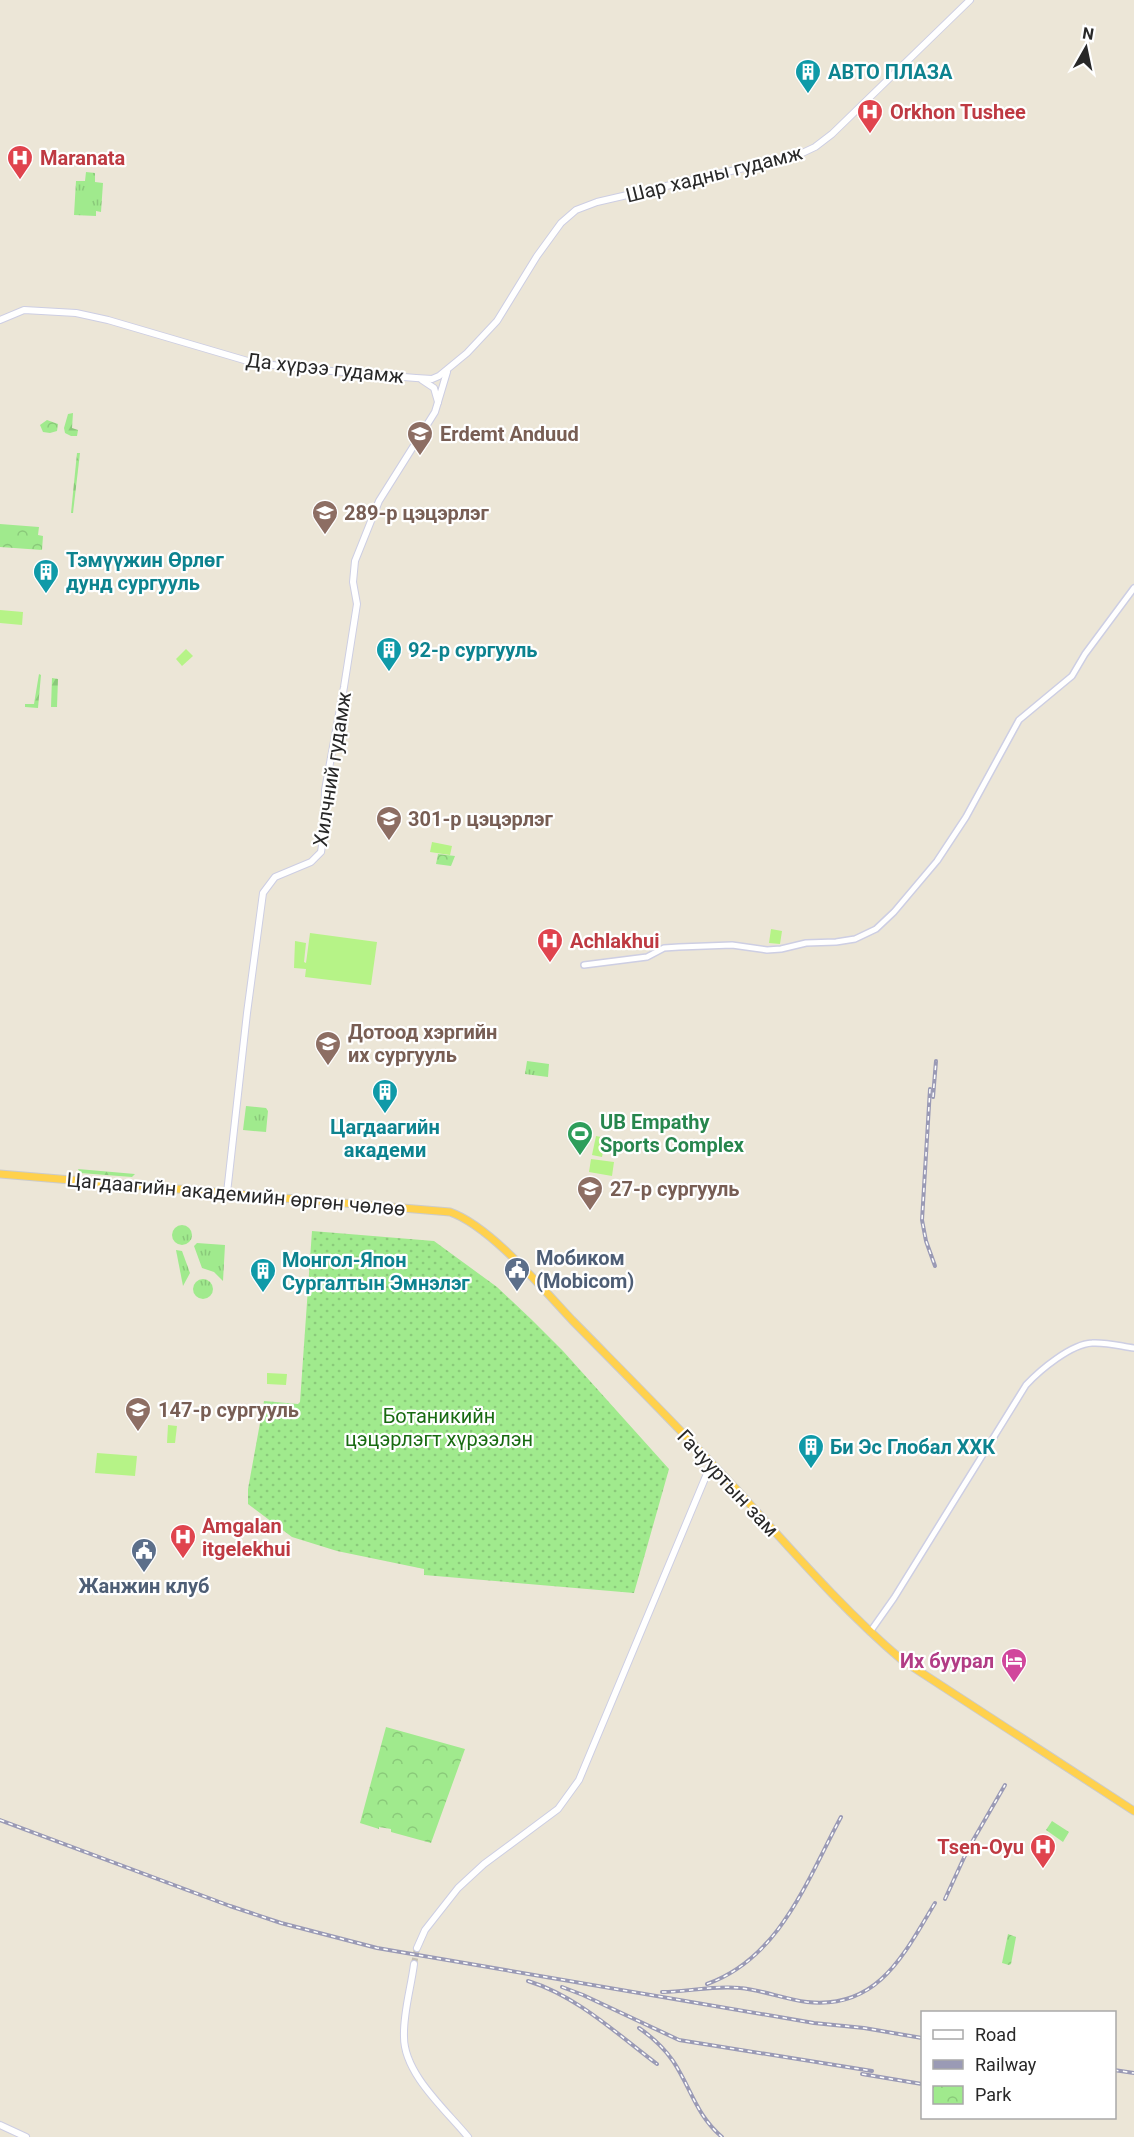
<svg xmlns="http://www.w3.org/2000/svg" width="1134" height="2137" font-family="Roboto,sans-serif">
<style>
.grass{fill:url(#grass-tufts)}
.forest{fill:url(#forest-firs)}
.park{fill:url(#park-crowns)}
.garden{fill:url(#garden-dots)}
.pitch{fill:#b6f387}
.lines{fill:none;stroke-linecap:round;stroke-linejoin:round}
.secondary-tunnel{stroke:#c5c0b4;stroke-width:6;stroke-dasharray:6 3;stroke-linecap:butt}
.tertiary-casing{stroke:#cdcee3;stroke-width:8}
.secondary-casing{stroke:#cdcee3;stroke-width:8}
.trunk-casing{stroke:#cbcbcb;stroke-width:9}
.tertiary{stroke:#fff;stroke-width:5}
.secondary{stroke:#fff;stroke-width:6}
.trunk{stroke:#ffd14d;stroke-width:7}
.rail-casing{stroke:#9a9ab5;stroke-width:4}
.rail{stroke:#fff;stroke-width:1.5;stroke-dasharray:4.5;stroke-linecap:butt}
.labels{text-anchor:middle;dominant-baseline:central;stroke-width:4.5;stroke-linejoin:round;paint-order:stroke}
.culture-label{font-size:20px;font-weight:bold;fill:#0d838f;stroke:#fff;text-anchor:start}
.health-label{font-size:20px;font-weight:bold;fill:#be3a42;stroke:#fff;text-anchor:start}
.street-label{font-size:20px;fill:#282828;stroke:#fff}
.education-label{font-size:20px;font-weight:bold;fill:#785e54;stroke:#fff;text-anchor:start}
.leisure-label{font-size:20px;font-weight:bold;fill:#27864d;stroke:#fff;text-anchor:start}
.service-label{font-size:20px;font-weight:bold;fill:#4e5e75;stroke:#fff;text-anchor:start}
.park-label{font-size:20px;fill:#186b11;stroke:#fff}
.hotel-label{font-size:20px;font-weight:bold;fill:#b23c85;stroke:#fff;text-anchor:end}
</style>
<defs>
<pattern id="grass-tufts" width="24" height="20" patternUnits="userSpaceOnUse" patternTransform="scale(1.5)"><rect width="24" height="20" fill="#a0ea8d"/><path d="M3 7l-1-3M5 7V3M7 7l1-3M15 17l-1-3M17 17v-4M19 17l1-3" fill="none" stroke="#8ac97a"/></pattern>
<pattern id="forest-firs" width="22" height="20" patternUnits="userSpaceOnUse" patternTransform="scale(1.5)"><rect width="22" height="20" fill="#a0ea8d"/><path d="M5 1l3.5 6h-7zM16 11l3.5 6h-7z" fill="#8ac97a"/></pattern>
<pattern id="park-crowns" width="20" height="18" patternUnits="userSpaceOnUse" patternTransform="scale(1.5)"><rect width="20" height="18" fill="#a0ea8d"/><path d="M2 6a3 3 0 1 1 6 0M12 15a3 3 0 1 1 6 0" fill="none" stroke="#8ac97a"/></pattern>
<pattern id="garden-dots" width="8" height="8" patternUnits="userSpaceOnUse" patternTransform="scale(1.5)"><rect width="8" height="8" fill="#a0ea8d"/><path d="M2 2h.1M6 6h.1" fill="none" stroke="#8ac97a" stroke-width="1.8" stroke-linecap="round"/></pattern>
</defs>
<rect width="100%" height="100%" fill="#ece6d7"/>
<g class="grass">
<polygon points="86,172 95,173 95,182 103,183 101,212 96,211 96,216 74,215 76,181 85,181"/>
<polygon points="527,1061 549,1064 548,1077 525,1074"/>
<polygon points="246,1106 266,1108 268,1111 266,1132 243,1130"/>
<circle cx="182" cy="1235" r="10"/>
<polygon points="197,1243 225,1245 223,1281 214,1272 202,1268 194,1246"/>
<polygon points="176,1250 182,1251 190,1273 183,1286"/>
<circle cx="203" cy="1289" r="10"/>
</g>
<g class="forest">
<polygon points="73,413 72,428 78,430 77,436 71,436 65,433 64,428 68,414"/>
<polygon points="77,453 80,453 73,513 71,513"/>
<polygon points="39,674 41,675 38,708 25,707 25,704 34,704"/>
<polygon points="52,678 58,679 57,707 51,707"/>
<polygon points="78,1169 135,1174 132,1177 80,1173"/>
</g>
<g class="park">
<polygon points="47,420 58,424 57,431 50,433 43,432 40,425"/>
<polygon points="0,524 39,527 38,535 43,536 42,550 0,547"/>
<polygon points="438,854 455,856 451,866 436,864"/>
<polygon points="386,1727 465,1749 431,1843 391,1832 391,1829 379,1827 379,1829 360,1823"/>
<polygon points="1052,1821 1069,1832 1063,1842 1046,1830"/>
<polygon points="1008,1934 1016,1937 1011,1964 1009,1965 1002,1963"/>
</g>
<polygon class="garden" points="312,1231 434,1241 497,1287 532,1320 563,1351 669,1469 634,1593 424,1575 424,1569 337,1551 292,1537 248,1504 248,1489 264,1401 298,1404 300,1402"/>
<g class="pitch">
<polygon points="0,610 23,612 22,625 0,623"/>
<polygon points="186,649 193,656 182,666 176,659"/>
<polygon points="432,842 452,846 450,855 430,852"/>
<polygon points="771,929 782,931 780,944 769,943"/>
<polygon points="310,933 377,942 371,985 305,977 306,969 294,968 295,941 306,943 304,962 306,963"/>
<polygon points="596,1136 606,1138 602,1157 592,1155"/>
<polygon points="591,1159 614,1162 612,1176 589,1172"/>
<polygon points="267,1373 287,1374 286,1385 267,1384"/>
<polygon points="168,1425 177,1426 175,1443 167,1443"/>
<polygon points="97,1453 137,1456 135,1476 95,1473"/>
</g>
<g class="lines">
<polyline class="secondary-tunnel" points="414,1964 417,1948"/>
<defs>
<g id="tertiary">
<polyline points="584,965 647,957 664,948 679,947 732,945 767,950 781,949 806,943 836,942 855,939 876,929 894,912 937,861 966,817 1019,720 1072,676 1085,654 1134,588"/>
<path d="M870,1632L894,1598L1026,1385C1040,1370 1071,1344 1092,1343C1106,1342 1120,1346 1134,1348"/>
</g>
<g id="secondary">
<polyline points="0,320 24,310 76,313 108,320 251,362 295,368 416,378 432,379 439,376 467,353 497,321 537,256 561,223 576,210 597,202 796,156 815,147 832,134 970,0"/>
<polyline points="422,380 434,388 438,402"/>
<polyline points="227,1193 247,1013 263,893 275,877 311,862 321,852 324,832 325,790 344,687 357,604 353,582 355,561 379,501 435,412 447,372"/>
<polyline points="417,1948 425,1930 458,1888 484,1864 558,1809 579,1780 711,1464"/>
<path d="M414,1964C411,1988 403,2013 404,2037C404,2074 446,2110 468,2137"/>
<polyline points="0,2125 26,2137"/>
</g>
<path id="trunk" d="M0,1174L450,1212C490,1226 542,1288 572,1320C627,1376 683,1432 737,1490C790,1548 842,1609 902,1660L1134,1811"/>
</defs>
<use href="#tertiary" class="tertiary-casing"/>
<use href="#secondary" class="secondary-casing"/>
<use href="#trunk" class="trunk-casing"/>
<use href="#tertiary" class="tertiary"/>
<use href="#secondary" class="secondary"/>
<use href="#trunk" class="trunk"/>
<defs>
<g id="rail">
<polyline points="930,1089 922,1220 926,1241 935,1266"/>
<polyline points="933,1097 936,1061"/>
<polyline points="0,1820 230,1906 281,1923 377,1948 814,2023 864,2028 922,2038"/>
<polyline points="945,1899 968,1849 1005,1785"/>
<path d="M528,1981C577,1996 617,2034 657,2064"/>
<path d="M707,1984C780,1958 807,1880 841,1817"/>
<polyline points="562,1987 583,1995 679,2040 872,2071"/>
<path d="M662,1992C688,1992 714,1985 740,1988C762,1990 784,1999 807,2002C878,2010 904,1954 935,1903"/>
<path d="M639,2028C652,2037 664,2048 673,2061C691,2088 696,2115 722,2137"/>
<polyline points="1114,2070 1134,2073"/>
<polyline points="862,2074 922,2084"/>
</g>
</defs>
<use href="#rail" class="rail-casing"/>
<use href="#rail" class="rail"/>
</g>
<defs>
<symbol id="building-pin" viewBox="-11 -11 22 30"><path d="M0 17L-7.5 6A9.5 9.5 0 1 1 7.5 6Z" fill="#0f9aa8" stroke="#fff"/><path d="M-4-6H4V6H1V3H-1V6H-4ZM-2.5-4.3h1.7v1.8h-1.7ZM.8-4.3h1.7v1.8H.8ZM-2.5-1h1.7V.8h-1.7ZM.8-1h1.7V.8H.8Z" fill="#fff"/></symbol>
<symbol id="hospital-pin" viewBox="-11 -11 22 30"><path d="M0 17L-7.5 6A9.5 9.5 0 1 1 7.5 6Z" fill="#e0444e" stroke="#fff"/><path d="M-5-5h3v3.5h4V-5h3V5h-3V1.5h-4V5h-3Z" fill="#fff"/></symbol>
<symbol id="school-pin" viewBox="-11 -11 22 30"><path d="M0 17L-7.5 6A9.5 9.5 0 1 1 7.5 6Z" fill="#8d6e63" stroke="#fff"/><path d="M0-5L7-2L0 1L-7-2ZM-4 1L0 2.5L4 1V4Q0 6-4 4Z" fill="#fff"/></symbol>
<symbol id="university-pin" viewBox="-11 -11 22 30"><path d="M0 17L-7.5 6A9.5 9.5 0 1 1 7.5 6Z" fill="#8d6e63" stroke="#fff"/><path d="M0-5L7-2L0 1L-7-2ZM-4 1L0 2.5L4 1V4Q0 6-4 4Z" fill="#fff"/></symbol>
<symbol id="stadium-pin" viewBox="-11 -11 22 30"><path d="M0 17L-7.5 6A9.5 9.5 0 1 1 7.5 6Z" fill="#2e9e5b" stroke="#fff"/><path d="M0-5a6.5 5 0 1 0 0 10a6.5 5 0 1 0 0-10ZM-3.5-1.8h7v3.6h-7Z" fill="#fff"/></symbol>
<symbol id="civic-pin" viewBox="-11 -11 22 30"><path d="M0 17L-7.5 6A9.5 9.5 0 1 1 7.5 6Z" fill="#5c6f8a" stroke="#fff"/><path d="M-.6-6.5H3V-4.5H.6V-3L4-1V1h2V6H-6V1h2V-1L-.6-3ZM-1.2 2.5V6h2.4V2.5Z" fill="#fff"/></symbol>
<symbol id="hotel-pin" viewBox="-11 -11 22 30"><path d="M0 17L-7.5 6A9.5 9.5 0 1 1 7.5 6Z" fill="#d1479c" stroke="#fff"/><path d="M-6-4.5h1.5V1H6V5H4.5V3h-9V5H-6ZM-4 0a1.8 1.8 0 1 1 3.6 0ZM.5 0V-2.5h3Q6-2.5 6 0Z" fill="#fff"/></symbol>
</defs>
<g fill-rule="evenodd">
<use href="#building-pin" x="793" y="57" width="30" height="40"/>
<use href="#hospital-pin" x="855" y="97" width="30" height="40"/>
<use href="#hospital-pin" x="5" y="143" width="30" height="40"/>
<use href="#school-pin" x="405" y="419" width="30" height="40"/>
<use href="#school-pin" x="310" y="498" width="30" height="40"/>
<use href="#building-pin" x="31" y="557" width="30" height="40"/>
<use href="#building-pin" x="374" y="635" width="30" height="40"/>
<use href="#school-pin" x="374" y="804" width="30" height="40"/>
<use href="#hospital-pin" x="535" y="926" width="30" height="40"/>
<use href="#university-pin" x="313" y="1029" width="30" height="40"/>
<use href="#building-pin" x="370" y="1077" width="30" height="40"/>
<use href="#stadium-pin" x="565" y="1119" width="30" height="40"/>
<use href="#school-pin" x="575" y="1174" width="30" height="40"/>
<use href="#civic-pin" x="502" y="1255" width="30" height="40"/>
<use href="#building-pin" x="248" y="1256" width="30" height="40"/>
<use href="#school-pin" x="123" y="1395" width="30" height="40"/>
<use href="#building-pin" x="796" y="1432" width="30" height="40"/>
<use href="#hospital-pin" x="168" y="1522" width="30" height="40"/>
<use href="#civic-pin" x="129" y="1536" width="30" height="40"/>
<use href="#hotel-pin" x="999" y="1646" width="30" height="40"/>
<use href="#hospital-pin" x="1028" y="1832" width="30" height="40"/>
</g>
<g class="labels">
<g class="culture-label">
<text x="828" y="72">АВТО ПЛАЗА</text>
<text x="66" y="560">Тэмүүжин Өрлөг<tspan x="66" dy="23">дунд сургууль</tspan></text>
<text x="408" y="650">92-р сургууль</text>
<text x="385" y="1127" text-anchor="middle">Цагдаагийн<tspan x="385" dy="23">академи</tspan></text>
<text x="282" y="1260">Монгол-Япон<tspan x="282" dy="23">Сургалтын Эмнэлэг</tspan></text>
<text x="830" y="1447">Би Эс Глобал ХХК</text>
</g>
<g class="health-label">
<text x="890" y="112">Orkhon Tushee</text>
<text x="40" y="158">Maranata</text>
<text x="570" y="941">Achlakhui</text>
<text x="202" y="1526">Amgalan<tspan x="202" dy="23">itgelekhui</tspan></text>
<text x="1024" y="1847" text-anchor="end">Tsen-Oyu</text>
</g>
<g class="street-label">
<text transform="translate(714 174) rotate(-14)">Шар хадны гудамж</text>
<text transform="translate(325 368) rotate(6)">Да хүрээ гудамж</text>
<text transform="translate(332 769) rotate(-81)">Хилчний гудамж</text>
<text transform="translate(236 1194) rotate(5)">Цагдаагийн академийн өргөн чөлөө</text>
<text transform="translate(728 1483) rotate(47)">Гачууртын зам</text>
</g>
<g class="education-label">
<text x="440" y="434">Erdemt Anduud</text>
<text x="344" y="513">289-р цэцэрлэг</text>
<text x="408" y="819">301-р цэцэрлэг</text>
<text x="348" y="1032">Дотоод хэргийн<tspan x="348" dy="23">их сургууль</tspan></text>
<text x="610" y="1189">27-р сургууль</text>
<text x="158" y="1410">147-р сургууль</text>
</g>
<g class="leisure-label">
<text x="600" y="1122">UB Empathy<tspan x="600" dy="23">Sports Complex</tspan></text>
</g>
<g class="service-label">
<text x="536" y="1258">Мобиком<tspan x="536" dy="23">(Mobicom)</tspan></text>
<text x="144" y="1586" text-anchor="middle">Жанжин клуб</text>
</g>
<g class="park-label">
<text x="439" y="1416">Ботаникийн<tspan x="439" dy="23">цэцэрлэгт хүрээлэн</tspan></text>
</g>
<g class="hotel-label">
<text x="994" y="1661">Их буурал</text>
</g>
</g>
<rect x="921" y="2011" width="195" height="108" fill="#ffffff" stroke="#a9a9a9" stroke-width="1.5"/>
<rect x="933" y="2030" width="30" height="9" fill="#ffffff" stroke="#a9a9a9" stroke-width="1.5"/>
<text x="975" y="2041" font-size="18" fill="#282828">Road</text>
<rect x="933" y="2060" width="30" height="9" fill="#9a9ab5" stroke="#a9a9a9" stroke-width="1.5"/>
<text x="975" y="2071" font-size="18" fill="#282828">Railway</text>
<rect x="933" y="2086" width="30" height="18" fill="url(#park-crowns)" stroke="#a9a9a9" stroke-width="1.5"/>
<text x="975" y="2101" font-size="18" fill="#282828">Park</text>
<g transform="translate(1086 48) rotate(9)" stroke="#ffffff" stroke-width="4.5" paint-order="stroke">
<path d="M0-4.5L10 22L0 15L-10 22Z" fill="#282828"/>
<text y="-9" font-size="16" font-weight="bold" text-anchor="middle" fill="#282828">N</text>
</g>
</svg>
